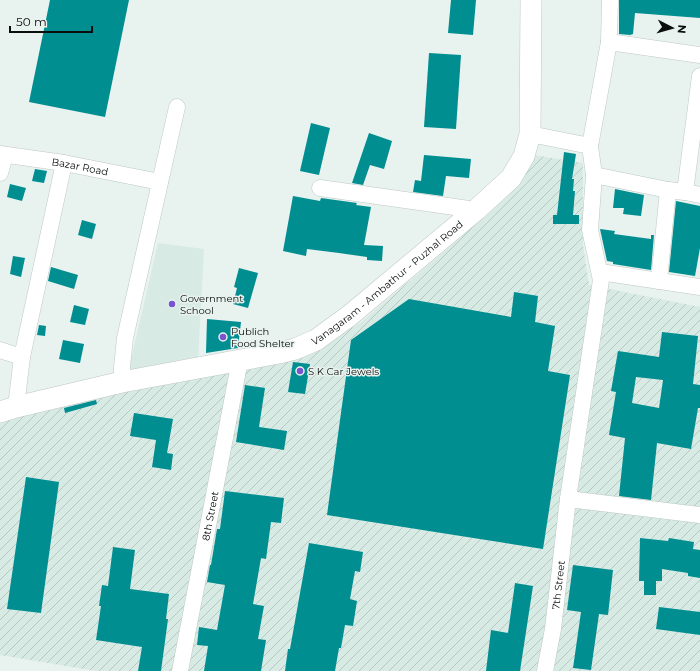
<svg xmlns="http://www.w3.org/2000/svg" width="700" height="671" font-family="Montserrat,sans-serif">
<style>
.built{fill:#d7eae4}
.industrial{fill:url(#industrial-furrows)}
.building{fill:#008e91;fill-rule:evenodd}
.lines{fill:none;stroke-linecap:round;stroke-linejoin:round}
.minor-casing{stroke:#bec8c4;stroke-width:17}
.major-casing{stroke:#bec8c4;stroke-width:22}
.minor{stroke:#fff;stroke-width:16}
.major{stroke:#fff;stroke-width:21}
.poi-dot{fill:#7855ce;stroke:#e8f2ef;stroke-width:1.5}
.labels{text-anchor:middle;dominant-baseline:central;stroke-width:3;stroke-linejoin:round;paint-order:stroke}
.street-label{font-size:10px;fill:#090d0c;stroke:#e8f2ef}
.poi-label{font-size:10px;fill:#090d0c;stroke:#e8f2ef;text-anchor:start}
</style>
<defs>
<pattern id="industrial-furrows" width="10" height="10" patternUnits="userSpaceOnUse"><rect width="10" height="10" fill="#d7eae4"/><path d="M-1 1l2-2M0 10L10 0M9 11l2-2" fill="none" stroke="#b7c8c2"/></pattern>
</defs>
<rect width="100%" height="100%" fill="#e8f2ef"/>
<polygon class="built" points="158,243 204,249 198,359 128,373"/>
<polygon class="industrial" points="534,155 583,163 583,245 589,285 700,307 700,671 96,671 0,655 0,422 17,416 314,350 360,323 494,209"/>
<g class="building">
<polygon points="50,0 129,0 105,117 29,102"/>
<polygon points="451,0 476,0 473,35 448,33"/>
<polygon points="619,0 700,0 700,18 635,13 633,34 630,35 619,34"/>
<polygon points="429,53 461,55 456,129 424,127"/>
<polygon points="311,123 330,128 319,175 300,171"/>
<polygon points="369,133 392,141 384,169 370,165 363,185 352,183"/>
<polygon points="564,152 576,154 572,179 574,179 573,191 575,191 573,215 579,215 579,224 553,224 553,215 557,215"/>
<polygon points="424,155 471,159 469,178 446,176 443,196 413,192 415,180 421,181"/>
<polygon points="35,169 47,171 44,183 32,181"/>
<polygon points="10,184 26,188 22,201 7,197"/>
<polygon points="615,189 644,195 641,216 623,214 624,208 613,208"/>
<polygon points="293,196 320,201 321,198 357,203 356,205 371,207 364,245 383,246 382,261 367,260 367,257 339,253 307,249 306,256 283,251"/>
<polygon points="676,201 700,206 700,248 695,276 669,272"/>
<polygon points="82,220 96,224 92,239 78,235"/>
<polygon points="600,229 615,231 614,234 651,239 651,235 654,235 651,270 613,264 613,262 607,261"/>
<polygon points="13,256 25,258 21,277 10,274"/>
<polygon points="51,267 78,275 74,289 48,281"/>
<polygon points="239,268 258,273 248,308 233,304 237,288 234,287"/>
<polygon points="514,292 538,296 535,322 555,326 548,371 570,375 543,549 327,515 351,340 409,299 511,317"/>
<polygon points="74,305 89,309 85,325 70,322"/>
<polygon points="207,319 241,322 238,348 206,353"/>
<polygon points="39,325 46,326 45,336 37,335"/>
<path d="M662,332L698,336L693,384L700,385V408H698L691,449L657,443L651,500L619,496L625,438L609,435L616,392L611,391L618,351L659,357ZM636,377L663,380L659,408L632,403Z"/>
<polygon points="63,340 84,344 80,363 59,359"/>
<polygon points="293,362 310,364 305,394 288,392"/>
<polygon points="245,385 265,388 259,427 287,431 284,450 236,442"/>
<polygon points="96,400 97,404 65,413 64,408"/>
<polygon points="134,413 173,419 167,453 173,454 171,470 152,467 156,440 130,436"/>
<polygon points="26,477 59,482 41,613 7,609"/>
<polygon points="225,491 284,498 281,523 271,522 266,559 261,558 253,604 264,606 258,639 266,640 261,671 204,671 208,646 197,645 199,627 217,630 225,585 207,582 210,565 211,565 217,529 220,529"/>
<polygon points="640,538 668,541 669,538 694,542 693,549 700,550 700,578 688,576 688,573 662,569 662,581 656,581 656,595 644,595 644,581 639,581"/>
<polygon points="309,543 363,552 360,572 355,571 350,599 357,601 353,626 345,625 341,648 339,648 335,671 285,671 288,649 290,649"/>
<polygon points="113,547 135,550 130,589 169,594 166,619 168,619 161,671 138,671 142,647 96,640 101,606 99,606 102,585 108,586"/>
<polygon points="573,565 613,570 608,615 599,614 591,670 573,668 581,612 567,610"/>
<polygon points="515,583 533,586 520,671 486,671 491,630 508,633"/>
<polygon points="659,607 700,612 700,635 656,629"/>
</g>
<g class="lines">
<defs>
<g id="minor">
<polyline points="609,42 610,0"/>
<polyline points="530,134 590,146 594,175 668,190 685,192 700,76"/>
<polyline points="590,146 609,42 700,55"/>
<path id="s1" d="M0,154L64,163L160,182"/>
<polyline points="0,173 5,155"/>
<polyline points="320,188 476,210"/>
<polyline points="685,192 700,195"/>
<polyline points="600,272 700,287"/>
<polyline points="659,281 668,190"/>
<polyline points="0,350 22,357"/>
<polyline points="122,382 122,367 125,338 177,107"/>
<polyline points="16,407 22,357 64,163"/>
<polyline points="568,499 700,515"/>
<path id="s2" d="M180,671L240,360"/>
<path id="s3" d="M545,671L553,629L568,499L601,280L590,230L594,175"/>
</g>
<g id="major">
<path id="s4" d="M0,412L16,407L122,382L279,353L295,349L316,340L349,316L476,210L511,178L524,156L530,134L531,0"/>
</g>
</defs>
<use href="#minor" class="minor-casing"/>
<use href="#major" class="major-casing"/>
<use href="#minor" class="minor"/>
<use href="#major" class="major"/>
</g>
<g class="poi-dot">
<circle cx="172" cy="304" r="4"/>
<circle cx="223" cy="337" r="4"/>
<circle cx="300" cy="371" r="4"/>
</g>
<g class="labels">
<g class="street-label">
<text stroke="none"><textPath href="#s1" startOffset="81">Bazar Road</textPath></text>
<text stroke="none"><textPath href="#s4" startOffset="416">Vanagaram - Ambathur - Puzhal Road</textPath></text>
<text stroke="none"><textPath href="#s2" startOffset="158">8th Street</textPath></text>
<text stroke="none"><textPath href="#s3" startOffset="87">7th Street</textPath></text>
</g>
<g class="poi-label">
<text x="180" y="298">Government<tspan x="180" dy="12">School</tspan></text>
<text x="231" y="331">Publich<tspan x="231" dy="12">Food Shelter</tspan></text>
<text x="308" y="371">S K Car Jewels</text>
</g>
</g>
<g transform="translate(672 28) rotate(96)" stroke="#e8f2ef" stroke-width="3" paint-order="stroke">
<path d="M0-3L7 15L0 10L-7 15Z" fill="#090d0c"/>
<text y="-6" font-size="11" font-weight="bold" text-anchor="middle" fill="#090d0c">N</text>
</g>
<path d="M10 26v6h82v-6" fill="none" stroke="#090d0c" stroke-width="2"/>
<text x="16" y="26" font-size="12" fill="#090d0c" stroke="#e8f2ef" stroke-width="3" paint-order="stroke">50 m</text>
</svg>
